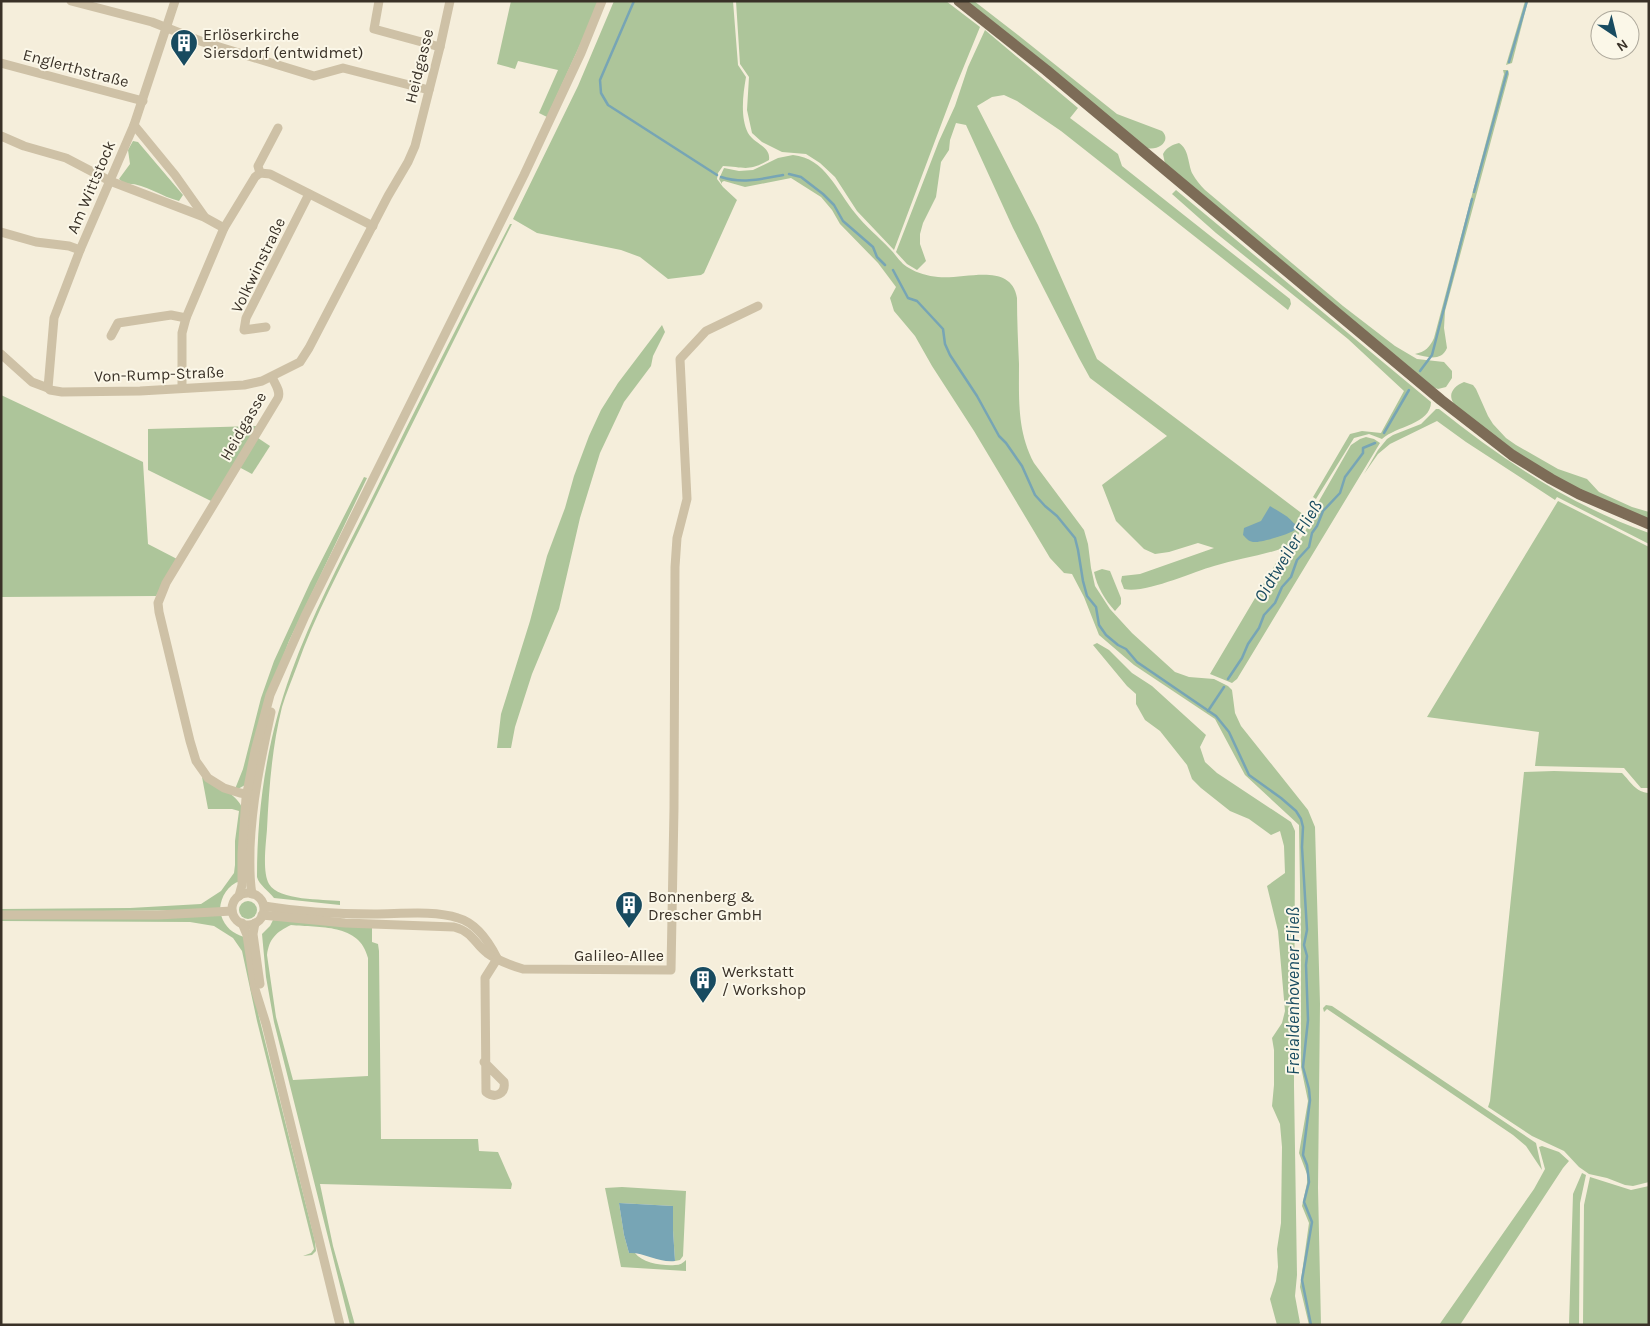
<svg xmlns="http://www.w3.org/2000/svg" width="1650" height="1326" font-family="Karla,sans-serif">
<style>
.green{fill:#adc59a;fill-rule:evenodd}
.water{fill:#77a5b5}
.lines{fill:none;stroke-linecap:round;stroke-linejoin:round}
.stream{stroke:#77a5b5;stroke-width:2.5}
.minor{stroke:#cec1a6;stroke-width:9}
.major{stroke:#7d6c57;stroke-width:11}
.labels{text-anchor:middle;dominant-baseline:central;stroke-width:4;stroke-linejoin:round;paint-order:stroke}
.poi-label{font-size:16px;fill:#393127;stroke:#fbf7e8;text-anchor:start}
.street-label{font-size:16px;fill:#393127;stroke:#fbf7e8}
.water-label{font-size:18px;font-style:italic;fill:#184b60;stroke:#fbf7e8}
</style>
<rect width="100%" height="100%" fill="#f5eedb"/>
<g class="green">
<polygon points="511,1 600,1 547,117 539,113 558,70 518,61 515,69 497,64"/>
<path d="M614,1H733L738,65L746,77C743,94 740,117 748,133C754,144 771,146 769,160C749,172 744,167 723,166L718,173L717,179L723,187L737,200L736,202L704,273L701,275L668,279L640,257L621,250L537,233L513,219L578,86Z"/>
<polygon points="736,1 946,1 980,27 953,93 894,250 857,211 835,177 820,163 806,154 782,152 762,142 752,133 747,110 749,77 740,64"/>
<path d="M966,1H974L1018,35L1117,114L1162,131C1172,141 1158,151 1147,148Z"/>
<polygon points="1525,1 1528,1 1512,63 1506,65"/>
<path d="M985,30L1078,108L1070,118L1118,154L1122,166L1290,299L1291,304L1288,310L1061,131L1017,101L1004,95L992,97L977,106L1038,225L1097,359L1308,518L1293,544C1269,555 1240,558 1214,566C1192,572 1145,594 1124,589L1121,581L1122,576L1140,574L1214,548L1198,543L1169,552L1155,554L1144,549L1116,521L1102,485L1167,436L1090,378L1079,358L1013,228L966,125L956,123L950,140L949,150L941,162L936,197L923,223L920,234V244L926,261L917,270L907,264L896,252L939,141L955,106L968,67Z"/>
<path d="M1503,70H1508L1509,74L1445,311L1444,328L1447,348C1441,362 1427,357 1415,354C1425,352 1430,347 1434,338L1504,74Z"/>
<path d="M133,141L138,142L183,195L179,201C161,197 143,182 125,184L119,179L130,164L128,150Z"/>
<path d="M1179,143C1189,149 1188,164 1192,173C1196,180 1200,185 1205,190L1343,306L1395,346L1417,359L1444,362L1452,371V378L1446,387L1438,389L1433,387L1165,164L1163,154C1167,147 1172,145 1179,143Z"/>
<path d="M793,155C825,158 837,191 855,213C865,226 879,237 890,249C896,255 901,264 909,268C917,273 928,276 938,277C964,280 1011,261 1017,298C1017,320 1018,342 1019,364C1019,399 1017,431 1034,463L1084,530L1088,544L1091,568L1095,586L1110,609L1132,633L1175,672L1189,677L1214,679L1228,686L1232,690L1235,713L1241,726L1308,810L1315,827L1320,1004L1318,1188L1321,1325H1309L1300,1287L1309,1223L1302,1206L1307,1183V1174L1299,1153L1308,1101L1301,1067V946L1299,825L1245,775L1215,719L1134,665L1099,635L1084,597L1072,574L1064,573L1050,558L974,431L932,366L915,336L894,311L890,298L896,287L878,263L840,224L832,210L821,197L791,178L745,187L724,181L722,182V184L719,179L724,168L739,171L753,170L778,158Z"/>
<path d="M1176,190L1431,402C1431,424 1396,426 1382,439L1369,434L1354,438L1316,499L1313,497L1350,434L1362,431L1381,433L1404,391L1348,339L1216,233L1172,194Z"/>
<path d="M510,224H512C463,322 414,420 365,519C341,567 315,615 297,666C292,680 286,693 282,707C272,747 269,788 267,829C266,843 262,872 269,884C279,901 323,899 340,901V905L274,898C269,891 259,885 257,877C257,808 267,739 291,673C314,609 347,549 377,488C420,399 465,311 510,224Z"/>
<polygon points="662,325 665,332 653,356 651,366 624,402 600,453 580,518 559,609 532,674 515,727 511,748 497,748 501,714 530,621 547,556 565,508 574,476 589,436 601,410 618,383"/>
<path d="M1464,382L1473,385L1476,389L1488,416L1493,424L1506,438L1516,445L1558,469L1587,479L1599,492L1632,507L1649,512V519C1627,510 1606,502 1585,492C1537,470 1494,437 1454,404C1447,394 1454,386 1464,382Z"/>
<polygon points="1,395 143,462 148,544 177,559 156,596 1,597"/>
<path d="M1436,409H1439C1506,462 1568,504 1649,533V544L1557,497L1555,500L1466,442L1437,421L1390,444L1378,454L1364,474L1378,450L1387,439L1393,435L1421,424Z"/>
<polygon points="258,426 213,502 148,470 148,429"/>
<polygon points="1366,437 1374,439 1380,443 1237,679 1232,683 1210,674 1283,551 1295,546 1304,534 1319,501 1351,445 1360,439"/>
<polygon points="258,438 270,446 252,474 239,467"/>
<polygon points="364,477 367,478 289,641 276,675 245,785 238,789 235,789 243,769 261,698 274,661 310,583"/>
<polygon points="1558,501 1649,547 1649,788 1641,788 1624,768 1535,766 1539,732 1427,717"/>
<path d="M1102,569L1110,571L1121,598V604L1115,611C1105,600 1097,587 1094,572Z"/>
<polygon points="1097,643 1109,650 1132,673 1152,686 1206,735 1200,747 1205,762 1217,773 1291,822 1295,831 1294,1086 1297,1275 1295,1296 1300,1323 1298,1325 1277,1325 1270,1299 1276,1281 1278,1267 1277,1249 1281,1223 1282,1147 1280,1124 1272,1106 1274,1085 1274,1050 1272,1038 1282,1023 1285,1011 1278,931 1267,886 1285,873 1284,846 1280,831 1271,835 1249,819 1230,811 1201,788 1192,779 1187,765 1160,731 1145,720 1136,704 1136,694 1127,686 1093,645"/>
<path d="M1554,771L1622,773C1631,782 1635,792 1649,793V1182L1633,1186L1625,1185L1607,1178L1589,1174L1579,1167L1564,1151L1532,1136L1488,1107L1490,1101L1524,772Z"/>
<path d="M202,777C216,787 237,792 243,810L240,881C228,885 221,896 220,909L204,910L1,912V909L130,908L201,904L221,891L234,873L235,865V841L239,811L232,809H208Z"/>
<circle cx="248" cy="910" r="9"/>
<path d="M221,915C225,928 233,933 244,937L259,1017L315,1241L316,1251L312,1255L303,1256L311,1253L314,1249L257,1021L242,951L233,938L214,926L190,922L1,921V918Z"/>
<path d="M273,920L372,926V942L378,944L379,951L381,1139H478L479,1151L498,1152L512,1184L511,1189L320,1184L333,1246L355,1325H350L274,1022L266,977L262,934L270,926ZM291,925C319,928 360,923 368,958V1076L293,1080L276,1017L267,955C269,939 276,932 291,925Z"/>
<polygon points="1326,1005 1332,1006 1536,1143 1542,1170 1526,1146 1513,1135 1327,1009 1324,1012 1323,1008"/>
<polygon points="1542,1146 1559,1152 1569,1161 1563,1168 1460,1325 1439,1325 1534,1189 1545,1169 1539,1147"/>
<polygon points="1582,1173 1586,1175 1580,1203 1579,1325 1569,1325 1573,1194"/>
<polygon points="1590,1177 1631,1190 1649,1186 1649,1325 1583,1325 1584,1205"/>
<path d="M622,1187L686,1191L683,1256L680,1260L675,1261L673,1230V1206L619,1203L624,1235L629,1253H635C642,1263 663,1266 675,1265C680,1265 683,1263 686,1260V1271L621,1267L605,1188Z"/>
</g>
<g class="water">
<path d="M1270,506C1279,512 1294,518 1296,529C1291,534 1260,543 1253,542C1248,541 1246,538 1243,535L1244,528L1261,521Z"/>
<path d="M619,1203L673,1206V1230L675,1261C659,1263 644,1252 629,1253L624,1235Z"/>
</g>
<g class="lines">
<g class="stream">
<polyline points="634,1 600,80 601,93 608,105 717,175"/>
<polyline points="1509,62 1527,1"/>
<polyline points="789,174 801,177 823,194 834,205 843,221 873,247 877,257 885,265"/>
<path d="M721,177C742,184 762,179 783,175"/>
<polyline points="1474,192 1507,72"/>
<polyline points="893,270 908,298 917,301 943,329 945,344 950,355 977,396 999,436 1006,443 1022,466 1035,495 1045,506 1057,516 1075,538 1078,550 1083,581 1087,596 1096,607 1099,625 1106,635 1118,645 1126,649 1137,662 1216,716 1229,732 1249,775 1281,798 1296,811 1301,819 1303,827 1302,847 1307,930 1304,945 1307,956 1306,965 1308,1020 1303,1067 1309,1089 1310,1100 1303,1155 1307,1165 1309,1182 1304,1202 1312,1222 1302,1280 1311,1325"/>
<polyline points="1420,371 1432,355 1472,199"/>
<polyline points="1384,433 1409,390"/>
<polyline points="1293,524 1299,528"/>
<polyline points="1228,679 1242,658 1248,644 1259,628 1264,615 1275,603 1282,587 1291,577 1297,560 1309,547 1312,533 1317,526 1323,511 1340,493 1345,477 1363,453 1363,448 1375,443"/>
<polyline points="1208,711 1224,687"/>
</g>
<g class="minor">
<polyline points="71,1 152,22 203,42 314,76 343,68 429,90"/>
<polyline points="379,1 374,29 440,47"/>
<polyline points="1,63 143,101"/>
<polyline points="134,125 175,175 204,216"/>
<polyline points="1,136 24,146 66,158 110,181 204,217 224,228"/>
<polyline points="260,173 270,174 373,226"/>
<polyline points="1,232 36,242 69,246 80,250"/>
<polyline points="266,327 244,330 246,318 309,194"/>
<polyline points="111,336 118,323 171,315 186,318"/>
<polyline points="1,354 32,382 48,388 50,390 62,392 140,391 244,385 262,381 300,362 309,348 388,196 408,162 415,146 440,47 450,1"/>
<polyline points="48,388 54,318 80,250 134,125 175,1"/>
<polyline points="182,388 182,333 186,318 224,228 255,177 260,173 258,166 278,128"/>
<path d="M254,795L240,793L224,788L208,778L196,761L190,741L159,612L158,603L166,583L278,398C281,391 275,384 272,377"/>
<circle cx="248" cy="909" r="16"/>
<path d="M252,894C249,878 250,863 250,848C252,800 261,759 271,712"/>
<polyline points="239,896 242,885 242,854 246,798 255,751 270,695 305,616 524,175 581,53 602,1"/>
<path d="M264,906C300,912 337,914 374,914C400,914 434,910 458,918C476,923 489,942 497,958"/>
<polyline points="1,915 158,915 232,911"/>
<path d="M262,915L345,923L454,927C473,932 474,943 487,953C498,961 510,965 523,969L671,970L674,808L675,567L677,538L687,499L680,359L706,331L758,306"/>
<polyline points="242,923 247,935 255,989 266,1024 340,1325"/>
<polyline points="255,923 253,934 260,984"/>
<path d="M484,1062L504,1082C506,1094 495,1099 486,1092L485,978L497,959"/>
</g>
<polyline class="major" points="959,1 1046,70 1441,400 1512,455 1551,479 1579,494 1649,524"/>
</g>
<defs>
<symbol id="building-pin" viewBox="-11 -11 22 30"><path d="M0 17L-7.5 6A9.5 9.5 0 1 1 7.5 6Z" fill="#184b60" stroke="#fbf7e8"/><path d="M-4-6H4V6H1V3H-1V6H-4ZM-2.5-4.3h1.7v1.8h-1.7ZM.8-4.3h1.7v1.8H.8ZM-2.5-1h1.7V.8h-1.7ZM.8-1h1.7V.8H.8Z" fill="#fff"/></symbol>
</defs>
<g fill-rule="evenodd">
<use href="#building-pin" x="168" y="27" width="32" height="43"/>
<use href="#building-pin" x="613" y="889" width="32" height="43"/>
<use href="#building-pin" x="687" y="964" width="32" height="43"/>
</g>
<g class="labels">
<g class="poi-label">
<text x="203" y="34">Erlöserkirche<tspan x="203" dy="18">Siersdorf (entwidmet)</tspan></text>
<text x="648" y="896">Bonnenberg &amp;<tspan x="648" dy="18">Drescher GmbH</tspan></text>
<text x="722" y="971">Werkstatt<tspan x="722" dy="18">/ Workshop</tspan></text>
</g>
<g class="street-label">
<text transform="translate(419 66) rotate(-76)">Heidgasse</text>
<text transform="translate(76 68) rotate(15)">Englerthstraße</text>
<text transform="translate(91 187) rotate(-67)">Am Wittstock</text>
<text transform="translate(258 265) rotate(-64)">Volkwinstraße</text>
<text transform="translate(159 374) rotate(-2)">Von-Rump-Straße</text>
<text transform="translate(243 426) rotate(-60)">Heidgasse</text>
<text x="619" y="955">Galileo-Allee</text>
</g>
<g class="water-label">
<text transform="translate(1288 551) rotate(-59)">Oidtweiler Fließ</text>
<text transform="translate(1293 991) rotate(-90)">Freialdenhovener Fließ</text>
</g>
</g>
<rect width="1650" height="1326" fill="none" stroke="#393127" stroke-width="5"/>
<g transform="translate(1615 35) rotate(145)"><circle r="24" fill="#fbf7e8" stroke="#ada89b"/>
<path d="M0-4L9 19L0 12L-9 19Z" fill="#184b60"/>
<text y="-8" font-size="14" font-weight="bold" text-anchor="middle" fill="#393127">N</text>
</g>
</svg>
